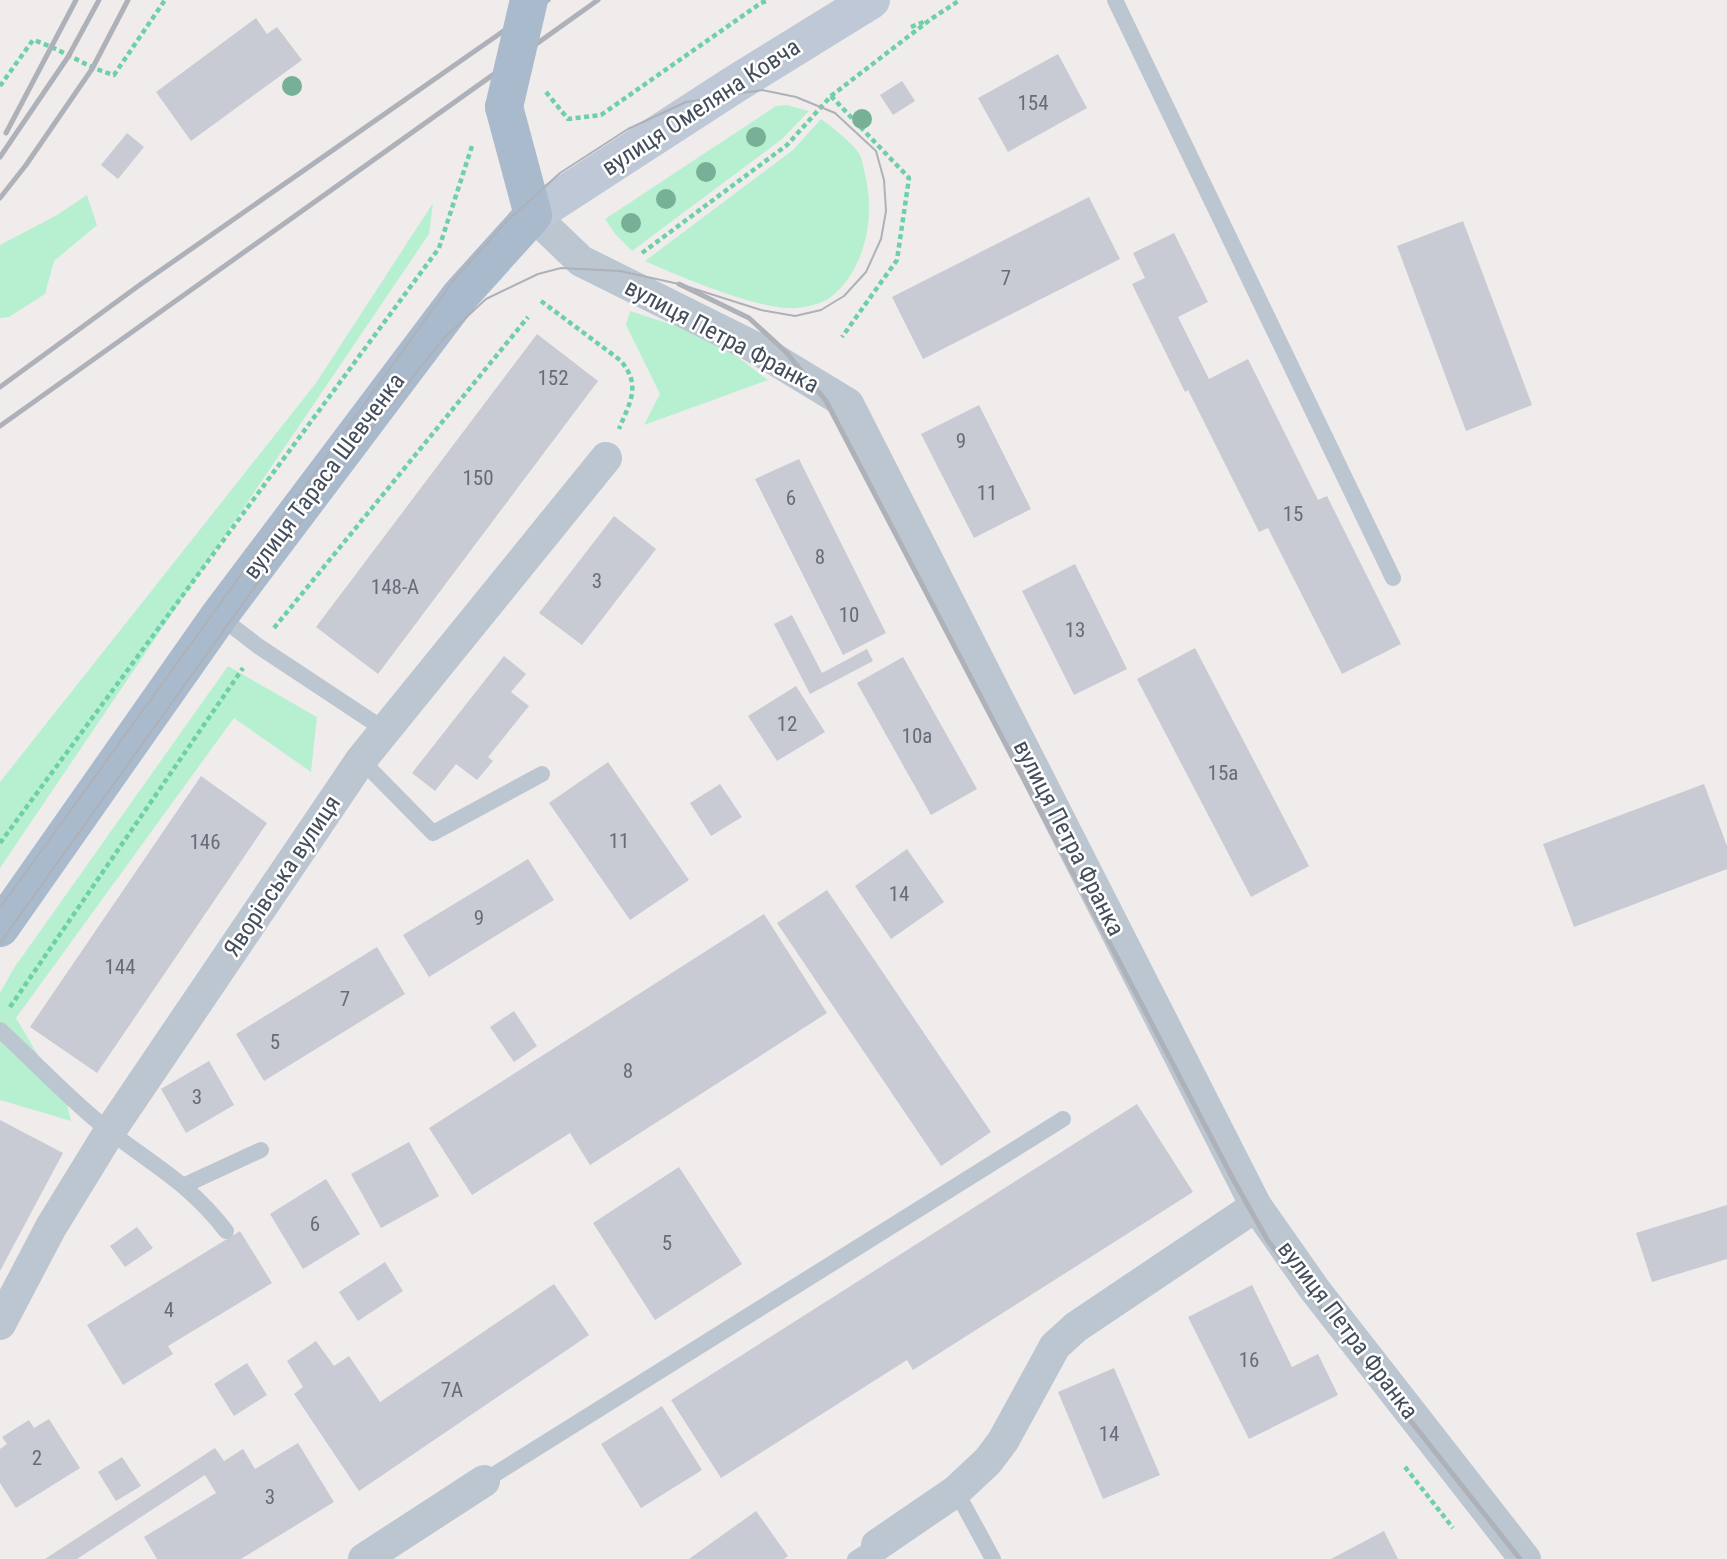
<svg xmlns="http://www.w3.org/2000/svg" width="1727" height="1559" font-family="'Roboto Condensed',sans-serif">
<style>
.green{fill:#b7f0d1}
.building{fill:#c8cbd3}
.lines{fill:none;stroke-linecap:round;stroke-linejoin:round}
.path{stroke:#6ed0a6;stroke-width:4.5;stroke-dasharray:5 3.5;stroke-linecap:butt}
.lane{stroke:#bcc6d0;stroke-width:16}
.street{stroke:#bcc6d0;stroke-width:32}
.secondary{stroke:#bec8d7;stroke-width:38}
.primary{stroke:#aabacd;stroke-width:38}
.tram{stroke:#aeb1b7;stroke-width:2}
.rail{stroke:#aeb1b7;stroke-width:5}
.primary-bridge{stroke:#aabacd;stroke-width:38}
.tree{fill:#76b096}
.labels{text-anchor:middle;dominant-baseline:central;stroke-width:5;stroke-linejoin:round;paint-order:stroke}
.number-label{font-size:21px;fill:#656d79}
.street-label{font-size:24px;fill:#444e5b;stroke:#fff}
</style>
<rect width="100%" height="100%" fill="#f0ecec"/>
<g class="green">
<polygon points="787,105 809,111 782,139 632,251 616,235 605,219 776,106"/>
<path d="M821,119C832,127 854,144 860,155C862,159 863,166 864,170C876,213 867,268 831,297C822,304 807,307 796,308C763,312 676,275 645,261L793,150Z"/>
<polygon points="87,195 97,225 54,261 45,294 9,317 0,318 0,245 57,215"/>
<polygon points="433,203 429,234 0,868 0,782 316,383"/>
<polygon points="630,311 713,338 768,380 644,425 660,394 626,325"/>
<polygon points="228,666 317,717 311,772 234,718 16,1018 67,1104 71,1121 0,1100 0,993 14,968"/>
</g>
<g class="building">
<polygon points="256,18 267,34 277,27 302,60 191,141 156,92"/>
<polygon points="1058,54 1087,108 1008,152 978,98"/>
<polygon points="902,81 915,101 893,115 880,95"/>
<polygon points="127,133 144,147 118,179 101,165"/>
<polygon points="1089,197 1120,259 923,359 892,297"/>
<polygon points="1463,221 1532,405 1466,431 1397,246"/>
<polygon points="1174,233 1208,302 1178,317 1209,379 1248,359 1318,500 1327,496 1401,644 1342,674 1268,528 1259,532 1188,390 1185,392 1132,284 1145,278 1133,253"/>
<polygon points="537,334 598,381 378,674 316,627"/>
<polygon points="979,405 1031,509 974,538 921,434"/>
<polygon points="799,459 886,633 843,655 755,479"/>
<polygon points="614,516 656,549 582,645 539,613"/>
<polygon points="1075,564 1127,669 1074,695 1022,591"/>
<polygon points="792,615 822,673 867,649 873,661 810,694 774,624"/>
<polygon points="1195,648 1309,866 1251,897 1137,679"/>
<polygon points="504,656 526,674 511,692 529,706 488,757 493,761 477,780 456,764 435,791 412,773"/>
<polygon points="903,657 977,789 931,815 857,683"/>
<polygon points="796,686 825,732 777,761 748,716"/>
<polygon points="608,762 689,880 630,920 549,803"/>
<polygon points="201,776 267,823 97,1073 30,1027"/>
<polygon points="720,784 742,817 711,836 690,803"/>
<polygon points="1704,784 1727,846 1727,869 1574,927 1543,844"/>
<polygon points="907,849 944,902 891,939 855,886"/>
<polygon points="528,859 554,900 429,977 403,935"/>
<polygon points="827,890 991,1132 941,1166 777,923"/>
<polygon points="764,914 827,1013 590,1165 570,1133 472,1195 429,1128"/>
<polygon points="377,947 405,994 264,1081 236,1034"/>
<polygon points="514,1011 537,1046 514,1062 490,1027"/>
<polygon points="209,1061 234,1105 186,1133 161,1089"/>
<polygon points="1137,1104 1193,1192 913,1370 907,1360 721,1478 671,1400"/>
<polygon points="0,1120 63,1153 0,1271"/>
<polygon points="409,1142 439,1196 381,1228 351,1174"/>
<polygon points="679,1167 742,1264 655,1320 593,1223"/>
<polygon points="326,1179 360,1234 303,1269 270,1214"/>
<polygon points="1727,1205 1727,1259 1652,1282 1636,1233"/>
<polygon points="137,1227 153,1248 125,1267 110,1246"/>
<polygon points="240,1231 272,1283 168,1346 173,1354 123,1385 87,1325"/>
<polygon points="385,1262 403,1291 358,1321 339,1292"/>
<polygon points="554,1284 589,1335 359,1491 294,1394 303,1387 287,1361 316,1341 334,1366 349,1356 380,1402"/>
<polygon points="1252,1285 1292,1367 1318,1354 1338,1395 1249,1439 1188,1317"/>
<polygon points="247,1363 267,1395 234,1416 214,1384"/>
<polygon points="1114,1368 1160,1475 1103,1499 1058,1392"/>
<polygon points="662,1406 702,1470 641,1508 601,1444"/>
<polygon points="49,1419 80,1468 16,1508 0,1483 0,1449 7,1444 2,1437 29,1420 34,1428"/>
<polygon points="298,1443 334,1502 241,1559 157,1559 144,1537 216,1493 205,1475 77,1559 45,1559 215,1448 224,1461 243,1449 255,1469"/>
<polygon points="122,1457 141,1486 116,1501 98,1472"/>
<polygon points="756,1511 788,1556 784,1559 689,1559"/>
<polygon points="1384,1531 1398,1559 1331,1559"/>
</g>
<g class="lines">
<g class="path">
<polyline points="911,27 926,21"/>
<path d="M0,86L33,40C62,49 85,67 114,75L165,0"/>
<polyline points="546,92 568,119 601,115 761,3 769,0"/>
<polyline points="831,96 909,178 897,260 842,337"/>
<polyline points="642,253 787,145 831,96 931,19 960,0"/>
<path d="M541,301L620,360C642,385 630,402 619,429"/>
<polyline points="274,628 528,317"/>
<polyline points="0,843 439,248 473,143"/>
<polyline points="10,1007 243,668"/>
<polyline points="1405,1467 1453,1528"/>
</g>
<g class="lane">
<polyline points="1115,0 1393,578"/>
<polyline points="219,616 258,646 385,730"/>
<polyline points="361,760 433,833 542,774"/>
<path d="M0,1030C36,1063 74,1104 112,1133C156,1167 191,1185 226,1231"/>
<polyline points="185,1185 261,1150"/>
<polyline points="484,1481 1063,1119"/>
<polyline points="956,1491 993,1559"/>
<polyline points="855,1559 877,1545 878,1550"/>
</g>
<g class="street">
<polyline points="533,215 581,261 754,347 848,404 1256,1206 1315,1290 1525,1559"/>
<polyline points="0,1324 51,1227 110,1131 361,760 606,458"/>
<polyline points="877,1545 956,1491 988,1461 1003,1441 1055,1346 1076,1327 1256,1206"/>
<polyline points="364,1559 484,1481"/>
</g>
<polyline class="secondary" points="533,215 732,86 871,0"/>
<polyline class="primary" points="0,928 219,616 460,296 533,215 504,107"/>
<polyline class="tram" points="0,908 454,280 507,221 560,173 628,129 686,102 762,90 796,97 835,113 876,151 884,180 886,211 881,239 866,272 844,296 821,310 795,316 761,310 679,284 620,271 561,268 538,274 486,299 444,338 337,472 0,943"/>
<g class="rail">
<polyline points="6,133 76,0"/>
<polyline points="0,157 68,57 99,0"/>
<polyline points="0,198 26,165 92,69 128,0"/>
<polyline points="679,284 749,318 786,352 826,401 1233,1179 1268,1241 1520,1559"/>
<polyline points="0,387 141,284 548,0"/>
<polyline points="0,426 598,0"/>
</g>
<polyline class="primary-bridge" points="504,107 529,0"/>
</g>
<g class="tree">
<circle cx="292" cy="86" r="10"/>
<circle cx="862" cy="119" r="10"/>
<circle cx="756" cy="137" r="10"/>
<circle cx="706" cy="172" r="10"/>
<circle cx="666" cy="199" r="10"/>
<circle cx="631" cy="223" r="10"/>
</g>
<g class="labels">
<g class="number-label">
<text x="1033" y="103">154</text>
<text x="1006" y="278">7</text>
<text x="553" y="378">152</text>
<text x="961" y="441">9</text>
<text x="478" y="478">150</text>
<text x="987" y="493">11</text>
<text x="791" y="498">6</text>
<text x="1293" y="514">15</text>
<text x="820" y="557">8</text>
<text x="597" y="581">3</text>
<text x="395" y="587">148-А</text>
<text x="849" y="615">10</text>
<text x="1075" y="630">13</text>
<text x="787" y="724">12</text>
<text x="917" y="736">10а</text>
<text x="1223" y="773">15а</text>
<text x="619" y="841">11</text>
<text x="205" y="842">146</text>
<text x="899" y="894">14</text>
<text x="479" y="918">9</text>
<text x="120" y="967">144</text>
<text x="345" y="999">7</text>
<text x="275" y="1042">5</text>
<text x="628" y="1071">8</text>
<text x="197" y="1097">3</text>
<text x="315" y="1224">6</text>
<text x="667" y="1243">5</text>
<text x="169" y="1310">4</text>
<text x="1249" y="1360">16</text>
<text x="452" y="1390">7А</text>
<text x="1109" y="1434">14</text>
<text x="37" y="1458">2</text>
<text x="270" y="1497">3</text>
</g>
<g class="street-label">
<text transform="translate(701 107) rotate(-33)">вулиця Омеляна Ковча</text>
<text transform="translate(722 336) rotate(28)">вулиця Петра Франка</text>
<text transform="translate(324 476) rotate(-53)">вулиця Тараса Шевченка</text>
<text transform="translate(1069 838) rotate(63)">вулиця Петра Франка</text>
<text transform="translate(282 876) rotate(-56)">Яворівська вулиця</text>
<text transform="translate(1348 1330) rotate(53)">вулиця Петра Франка</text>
</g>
</g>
</svg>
